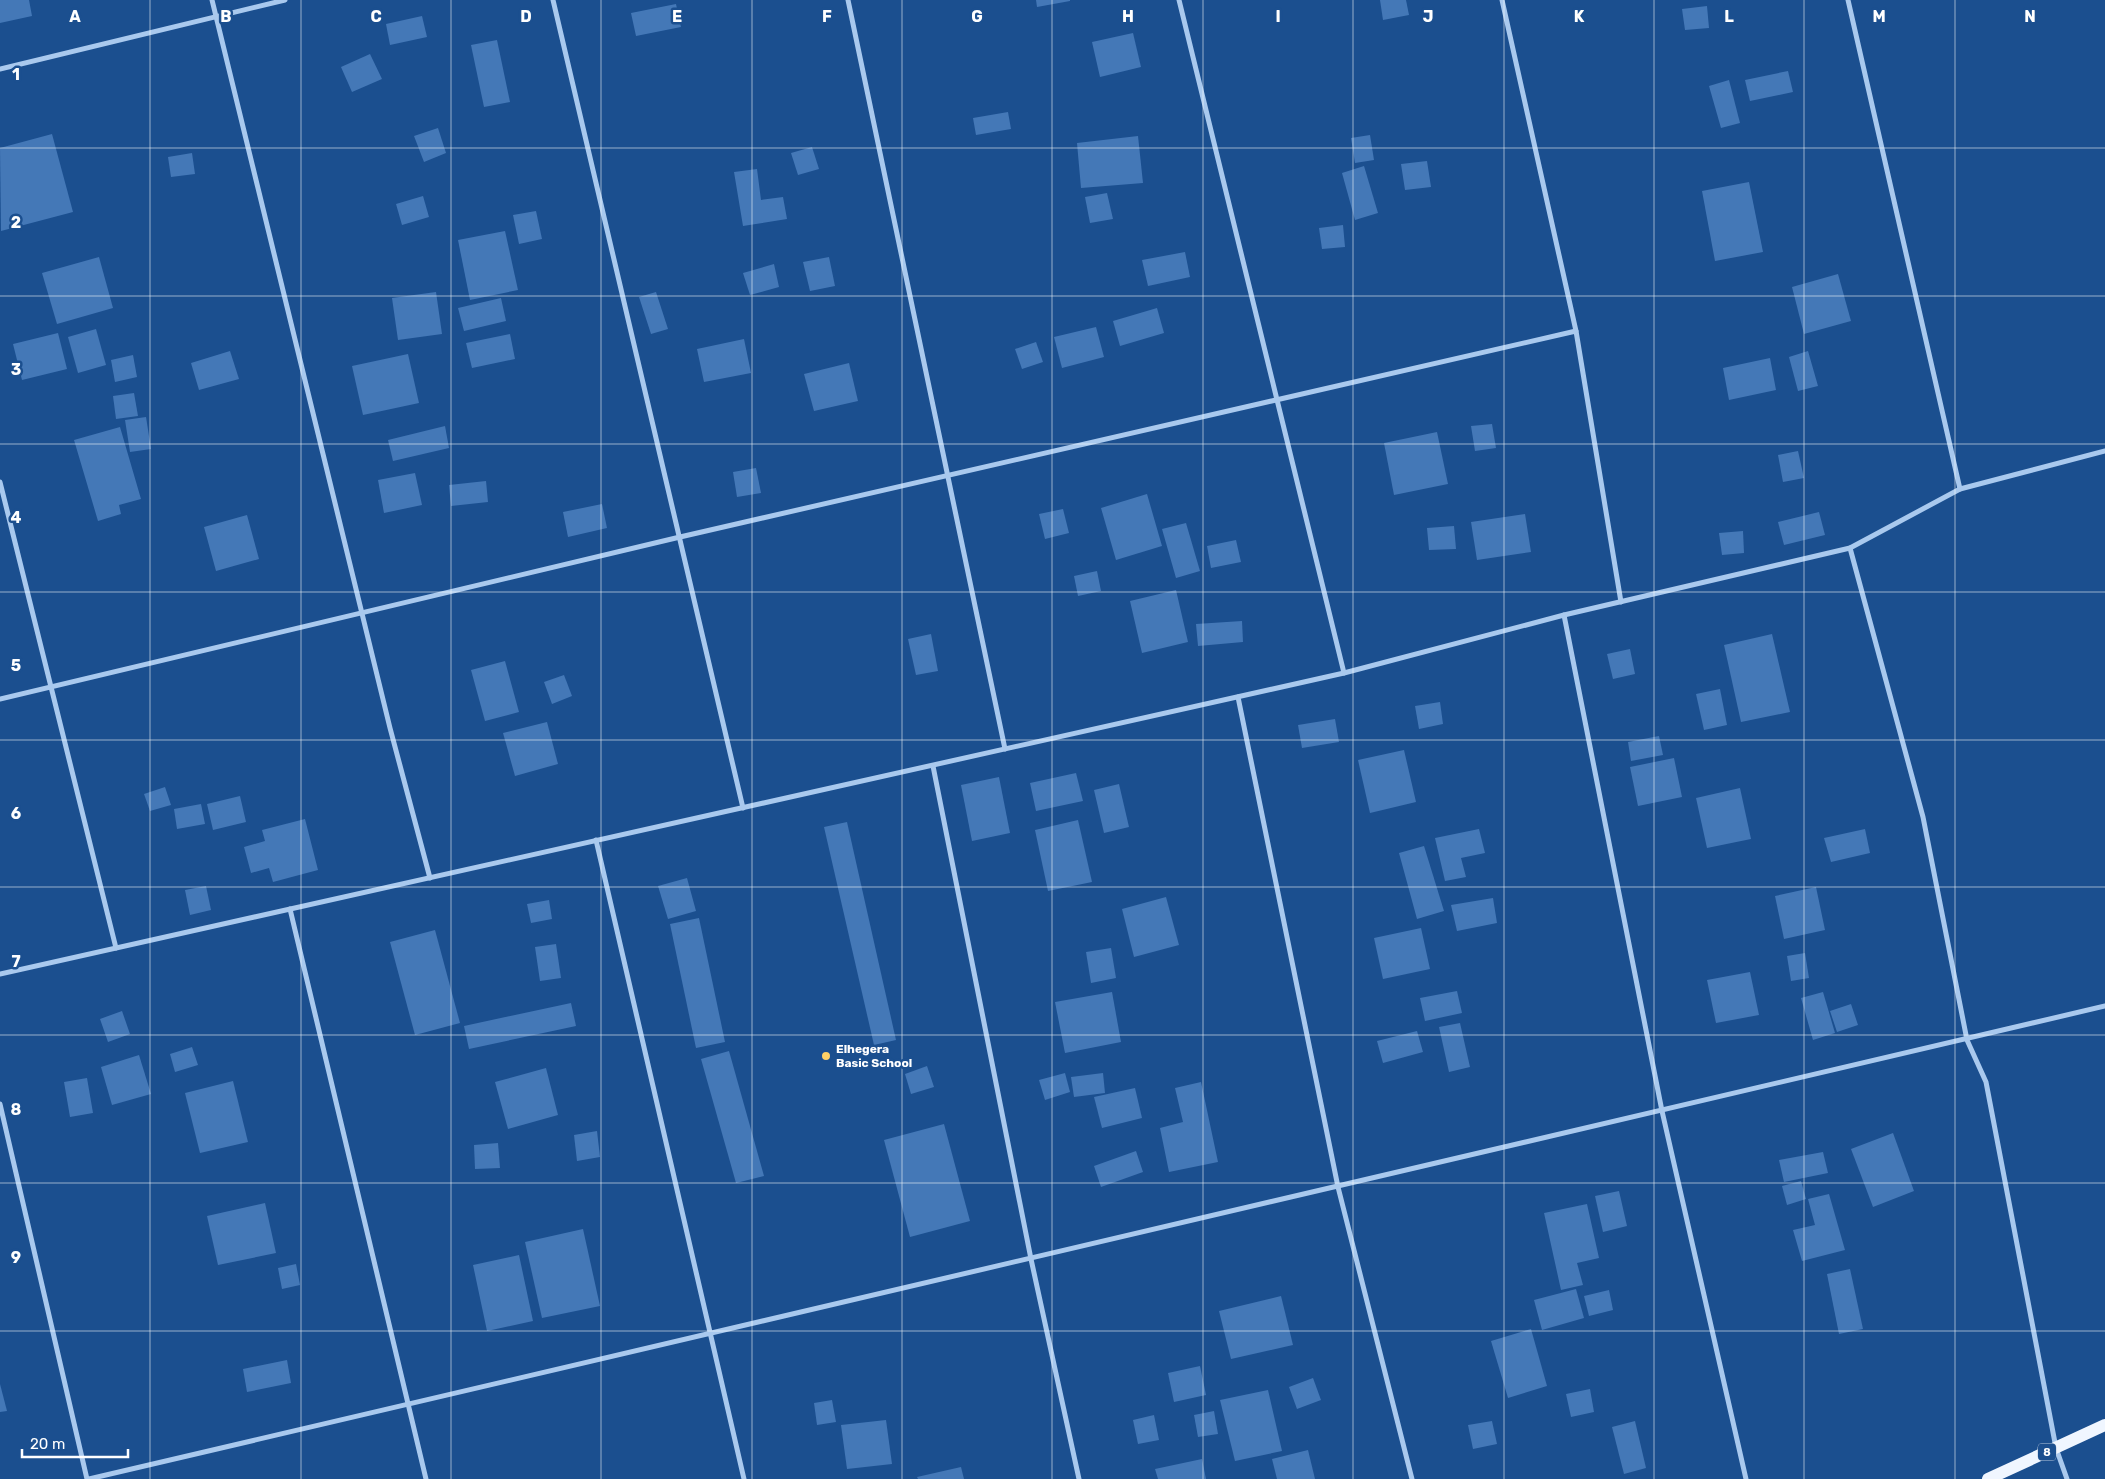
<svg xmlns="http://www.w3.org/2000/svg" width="2105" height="1479" font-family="Rubik,sans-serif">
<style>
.building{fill:#4478b7}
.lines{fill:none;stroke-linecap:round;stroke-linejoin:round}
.minor{stroke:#a9c9ee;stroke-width:5}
.primary{stroke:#f0f6ff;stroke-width:12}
.grid{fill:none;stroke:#fff;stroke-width:1;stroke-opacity:0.55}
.poi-dot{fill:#ffd166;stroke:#1b4f8f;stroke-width:2}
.labels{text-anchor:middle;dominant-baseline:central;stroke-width:5;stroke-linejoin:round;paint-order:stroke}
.shield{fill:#1b4f8f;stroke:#bbcadd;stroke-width:1}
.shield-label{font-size:11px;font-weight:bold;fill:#fff}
.poi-label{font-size:12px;font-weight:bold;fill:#fff;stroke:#1b4f8f;text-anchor:start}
.grid-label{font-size:16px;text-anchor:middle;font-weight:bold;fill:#fff;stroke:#1b4f8f;stroke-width:5;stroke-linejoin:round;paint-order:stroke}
</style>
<rect width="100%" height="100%" fill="#1b4f8f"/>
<g class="building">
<polygon points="0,0 29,0 32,16 0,23"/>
<polygon points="1036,0 1070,0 1070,1 1037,7"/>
<polygon points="1380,0 1406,0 1409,15 1383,20"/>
<polygon points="676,4 681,27 636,36 631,13"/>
<polygon points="1707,6 1709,28 1685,30 1682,9"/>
<polygon points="422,16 427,37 390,45 386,24"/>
<polygon points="1133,33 1141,67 1100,77 1092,42"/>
<polygon points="497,40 510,102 484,107 471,45"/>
<polygon points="370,54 382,79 352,92 341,67"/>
<polygon points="1788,71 1793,92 1750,101 1745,80"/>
<polygon points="1729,80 1740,123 1721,128 1709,86"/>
<polygon points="1008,112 1011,129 976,135 973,118"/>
<polygon points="438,128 446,153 424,162 414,136"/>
<polygon points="52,134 73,212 1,231 0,148"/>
<polygon points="1370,135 1374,160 1355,163 1351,138"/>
<polygon points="1138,136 1143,183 1081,188 1077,143"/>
<polygon points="812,147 819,169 798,175 791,153"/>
<polygon points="192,153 195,174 171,177 168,157"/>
<polygon points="1427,161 1431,187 1405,190 1401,164"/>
<polygon points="1364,166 1378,213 1355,220 1342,173"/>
<polygon points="757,169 761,200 783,197 787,219 743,226 734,172"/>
<polygon points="1749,182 1763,252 1715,261 1702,191"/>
<polygon points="1107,193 1113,219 1090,223 1085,197"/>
<polygon points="423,196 429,217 402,225 396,204"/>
<polygon points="536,211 542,239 519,244 513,215"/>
<polygon points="1343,225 1345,247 1322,249 1319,228"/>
<polygon points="505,231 518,290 470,300 458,240"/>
<polygon points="1185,252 1190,277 1148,286 1142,260"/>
<polygon points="99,257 113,308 57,324 42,273"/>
<polygon points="829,257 835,286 810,291 803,262"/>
<polygon points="774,264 779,287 750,295 743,273"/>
<polygon points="1838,274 1851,321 1804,334 1792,287"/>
<polygon points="436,292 442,334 398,340 392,298"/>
<polygon points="656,292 668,329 651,334 639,297"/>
<polygon points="501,298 506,321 464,331 458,308"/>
<polygon points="1157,308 1164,333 1120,346 1113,321"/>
<polygon points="1096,327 1104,357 1062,368 1054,337"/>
<polygon points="96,329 106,365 78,373 68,337"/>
<polygon points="58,333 67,369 22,380 13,344"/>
<polygon points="510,334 515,359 472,368 466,343"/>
<polygon points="744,339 751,373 704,382 697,349"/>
<polygon points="1036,342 1043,362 1022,369 1015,349"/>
<polygon points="230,351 239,379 199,390 191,363"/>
<polygon points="1808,351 1818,386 1798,391 1789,357"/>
<polygon points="408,354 419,403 363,415 352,366"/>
<polygon points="133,355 137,377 115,382 111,360"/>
<polygon points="1770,358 1776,390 1729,400 1723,368"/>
<polygon points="849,363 858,401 814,411 804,374"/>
<polygon points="134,393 138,416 116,419 113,396"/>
<polygon points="146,417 151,449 130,452 125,420"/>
<polygon points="1492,424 1496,448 1475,451 1471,426"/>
<polygon points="445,426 449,448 393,461 388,440"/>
<polygon points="120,427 141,499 119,505 121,514 98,521 74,440"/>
<polygon points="1437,432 1448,484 1394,495 1384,443"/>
<polygon points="1798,451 1804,478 1783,482 1778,455"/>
<polygon points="756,468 761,493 737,497 733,472"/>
<polygon points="415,473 422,505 384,513 378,480"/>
<polygon points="486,481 488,502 451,506 449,485"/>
<polygon points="1147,494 1162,546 1116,560 1101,508"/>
<polygon points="602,504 607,528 568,537 563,512"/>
<polygon points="1063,509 1069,533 1045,539 1039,514"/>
<polygon points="1819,512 1825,535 1784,545 1778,522"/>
<polygon points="1525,514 1531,552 1477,560 1471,522"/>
<polygon points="247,515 259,559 216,571 204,527"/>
<polygon points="1186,523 1200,571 1176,578 1162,529"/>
<polygon points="1454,526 1456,549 1429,550 1427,528"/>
<polygon points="1743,531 1744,553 1722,555 1719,533"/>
<polygon points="1236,540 1241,562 1211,568 1207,546"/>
<polygon points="1097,571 1101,591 1078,596 1074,576"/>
<polygon points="1176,590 1188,642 1142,653 1130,601"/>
<polygon points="1242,621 1243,642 1198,646 1196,624"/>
<polygon points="931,634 938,671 916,675 908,639"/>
<polygon points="1772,634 1790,712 1741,722 1724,645"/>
<polygon points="1630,649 1635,674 1613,679 1607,654"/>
<polygon points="505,661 519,712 485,721 471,670"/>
<polygon points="564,675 572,696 552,704 544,682"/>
<polygon points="1720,689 1727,725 1704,730 1696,694"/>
<polygon points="1440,702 1443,724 1419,729 1415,706"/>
<polygon points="1335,719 1339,742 1302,748 1298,725"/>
<polygon points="547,722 558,764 515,776 503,733"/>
<polygon points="1659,736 1663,755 1631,761 1628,742"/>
<polygon points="1404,750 1416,802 1370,813 1358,760"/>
<polygon points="1674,758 1682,797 1638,806 1630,767"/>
<polygon points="1076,773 1083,801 1036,811 1030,783"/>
<polygon points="999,777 1010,833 972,841 961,785"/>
<polygon points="1119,784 1129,827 1104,833 1094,790"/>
<polygon points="165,787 171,805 150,811 144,794"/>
<polygon points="1740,788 1751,839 1707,848 1696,798"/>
<polygon points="240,796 246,822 213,830 207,804"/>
<polygon points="201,804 205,824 177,829 174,809"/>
<polygon points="305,819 318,870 273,882 269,868 251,873 244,847 265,841 262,830"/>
<polygon points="1078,820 1092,882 1048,891 1035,830"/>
<polygon points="847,822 896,1040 874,1045 824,827"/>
<polygon points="1479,829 1485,853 1461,858 1466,877 1445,881 1435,838"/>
<polygon points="1865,829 1870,853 1831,862 1824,838"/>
<polygon points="1424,846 1444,911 1417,919 1399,853"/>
<polygon points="687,878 696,911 668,919 658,886"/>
<polygon points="206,886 211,910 190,915 185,890"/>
<polygon points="1816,887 1825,930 1784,939 1775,896"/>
<polygon points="1166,897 1179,945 1134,957 1122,909"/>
<polygon points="1493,898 1497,923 1457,931 1451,905"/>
<polygon points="549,900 552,919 531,923 527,904"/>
<polygon points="699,918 725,1042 696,1048 670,924"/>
<polygon points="1421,928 1430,969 1383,979 1374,938"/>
<polygon points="435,930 460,1023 415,1035 390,942"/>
<polygon points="556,944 561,978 540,981 535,947"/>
<polygon points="1111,948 1116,978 1091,983 1086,952"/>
<polygon points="1805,953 1809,978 1791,981 1787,956"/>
<polygon points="1750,972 1759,1015 1716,1023 1707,980"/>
<polygon points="1457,991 1462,1013 1425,1021 1420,998"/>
<polygon points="1112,992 1121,1042 1065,1053 1055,1002"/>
<polygon points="1823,992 1835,1033 1813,1040 1801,998"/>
<polygon points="571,1003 576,1026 469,1049 464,1026"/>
<polygon points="1851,1004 1858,1025 1837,1032 1830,1011"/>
<polygon points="122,1011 130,1034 108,1042 100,1019"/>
<polygon points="1460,1023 1470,1067 1449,1072 1439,1027"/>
<polygon points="1417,1031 1423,1052 1383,1063 1377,1041"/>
<polygon points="192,1047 198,1065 175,1072 170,1054"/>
<polygon points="729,1051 764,1176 736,1183 701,1059"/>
<polygon points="139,1055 151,1094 112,1105 101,1067"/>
<polygon points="927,1066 934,1087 911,1094 905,1074"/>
<polygon points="546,1068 558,1115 508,1129 495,1082"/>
<polygon points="1065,1073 1070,1092 1045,1100 1039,1080"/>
<polygon points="1103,1073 1105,1093 1074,1097 1071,1077"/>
<polygon points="87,1078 93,1113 70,1117 64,1082"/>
<polygon points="233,1081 248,1142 200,1153 185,1093"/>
<polygon points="1201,1082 1218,1162 1169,1172 1160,1128 1183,1122 1175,1088"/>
<polygon points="1135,1088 1142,1118 1102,1128 1094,1097"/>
<polygon points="944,1124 970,1221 910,1237 884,1140"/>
<polygon points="597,1131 600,1157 577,1161 574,1135"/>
<polygon points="1893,1133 1914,1191 1873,1207 1851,1149"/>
<polygon points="498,1143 500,1168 475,1169 474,1145"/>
<polygon points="1136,1151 1143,1172 1101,1187 1094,1166"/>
<polygon points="1823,1152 1828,1173 1784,1182 1779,1160"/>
<polygon points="1801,1181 1806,1199 1787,1205 1782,1186"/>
<polygon points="1619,1191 1627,1226 1603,1232 1595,1196"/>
<polygon points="1829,1194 1845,1250 1802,1261 1793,1230 1815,1225 1808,1199"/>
<polygon points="265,1203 276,1253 218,1265 207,1216"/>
<polygon points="1587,1204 1599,1258 1577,1263 1583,1285 1561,1290 1544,1213"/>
<polygon points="583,1229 600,1306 542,1318 525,1242"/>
<polygon points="519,1255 533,1321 487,1331 473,1265"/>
<polygon points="296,1264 300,1285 282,1289 278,1268"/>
<polygon points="1850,1269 1863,1329 1839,1334 1827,1274"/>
<polygon points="1576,1289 1584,1318 1542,1330 1534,1300"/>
<polygon points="1609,1290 1613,1310 1589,1316 1584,1296"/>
<polygon points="1281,1296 1293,1345 1231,1359 1219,1311"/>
<polygon points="1531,1329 1547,1386 1508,1398 1491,1341"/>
<polygon points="287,1360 291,1383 247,1392 243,1369"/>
<polygon points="1200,1366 1206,1395 1174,1402 1168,1373"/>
<polygon points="1313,1378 1321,1400 1297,1409 1289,1387"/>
<polygon points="0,1384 7,1411 0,1412"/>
<polygon points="1590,1389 1594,1412 1571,1417 1566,1394"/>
<polygon points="1268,1390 1282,1451 1235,1461 1220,1400"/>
<polygon points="832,1400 836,1422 817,1425 814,1403"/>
<polygon points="1214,1411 1218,1434 1198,1437 1194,1415"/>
<polygon points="1154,1415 1159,1440 1138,1444 1133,1420"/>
<polygon points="886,1420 892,1464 847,1469 841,1425"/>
<polygon points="1492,1421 1497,1444 1473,1449 1468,1425"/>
<polygon points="1635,1421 1646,1468 1624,1474 1612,1427"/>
<polygon points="1308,1450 1315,1479 1277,1479 1272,1459"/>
<polygon points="1202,1459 1206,1479 1158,1479 1155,1469"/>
<polygon points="961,1467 964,1479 918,1479 917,1477"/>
</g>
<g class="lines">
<g class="minor">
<polyline points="212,0 390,728 430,878"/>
<polyline points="553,0 743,808"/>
<polyline points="848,0 1005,749"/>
<polyline points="1179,0 1344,673"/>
<polyline points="1502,0 1576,331 1621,602"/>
<polyline points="1848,0 1960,489"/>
<polyline points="0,69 285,0"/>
<polyline points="0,482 116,948"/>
<polyline points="1850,548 1923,817 1967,1040 1986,1082 2056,1448 2067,1479"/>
<polyline points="1564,615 1662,1111 1746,1479"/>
<polyline points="1238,697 1338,1187 1412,1479"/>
<polyline points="0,699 680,537 1576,331"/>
<polyline points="933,766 1031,1259 1079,1479"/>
<polyline points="596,840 744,1479"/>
<polyline points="290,909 426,1479"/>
<polyline points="0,974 1344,673 1564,615 1850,548 1960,489 2105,451"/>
<polyline points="0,1104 87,1479"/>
<polyline points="89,1479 2105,1006"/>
</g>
<polyline class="primary" points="1988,1479 2105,1425"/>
</g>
<path class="grid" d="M150,0V1479M301,0V1479M451,0V1479M601,0V1479M752,0V1479M902,0V1479M1052,0V1479M1203,0V1479M1353,0V1479M1504,0V1479M1654,0V1479M1804,0V1479M1955,0V1479M0,148H2105M0,296H2105M0,444H2105M0,592H2105M0,740H2105M0,887H2105M0,1035H2105M0,1183H2105M0,1331H2105"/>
<circle class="poi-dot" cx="826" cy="1056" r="5"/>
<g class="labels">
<rect class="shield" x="2038" y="1443.5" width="18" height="17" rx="4"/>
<g class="shield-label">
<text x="2047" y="1452">8</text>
</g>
<g class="poi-label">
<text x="836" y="1049">Elhegera<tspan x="836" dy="14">Basic School</tspan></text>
</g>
</g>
<g class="grid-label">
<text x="75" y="22">A</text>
<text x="226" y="22">B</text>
<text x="376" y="22">C</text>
<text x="526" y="22">D</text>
<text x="677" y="22">E</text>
<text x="827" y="22">F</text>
<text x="977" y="22">G</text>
<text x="1128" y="22">H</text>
<text x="1278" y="22">I</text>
<text x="1428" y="22">J</text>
<text x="1579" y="22">K</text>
<text x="1729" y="22">L</text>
<text x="1879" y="22">M</text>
<text x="2030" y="22">N</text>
<text x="16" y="80">1</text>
<text x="16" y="228">2</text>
<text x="16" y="375">3</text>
<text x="16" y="523">4</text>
<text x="16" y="671">5</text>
<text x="16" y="819">6</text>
<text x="16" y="967">7</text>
<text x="16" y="1115">8</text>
<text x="16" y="1263">9</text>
</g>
<path d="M22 1449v8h106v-8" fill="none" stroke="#ffffff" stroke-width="2.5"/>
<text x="30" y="1449" font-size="15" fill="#ffffff" stroke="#1b4f8f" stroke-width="4" paint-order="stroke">20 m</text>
</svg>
